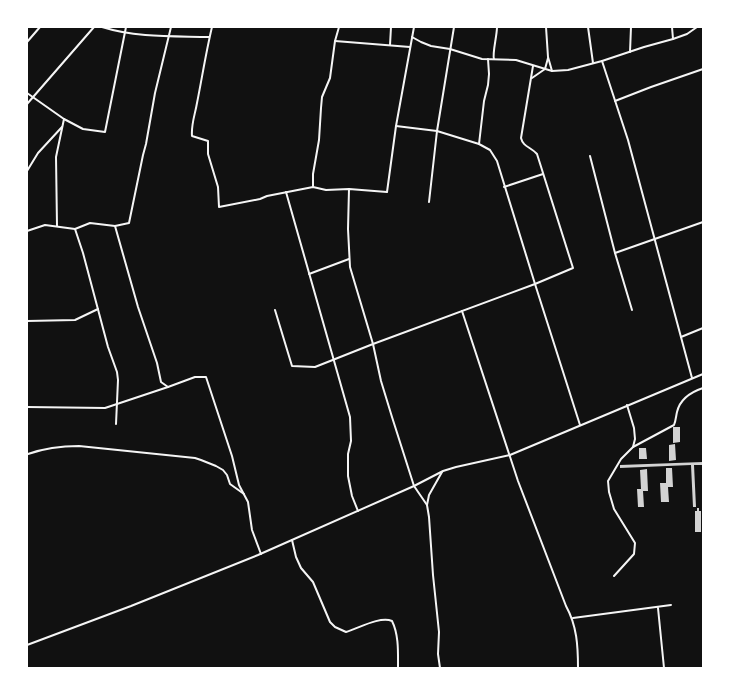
<svg xmlns="http://www.w3.org/2000/svg" width="730" height="695" font-family="Roboto,sans-serif">
<style>
.building{fill:#d3d3d3}
.lines{fill:none;stroke-linecap:round;stroke-linejoin:round}
.minor{stroke:#f5f5f5;stroke-width:2}
</style>
<rect width="100%" height="100%" fill="#111"/>
<g class="building">
<polygon points="673,427 680,427 680,442 673,443"/>
<polygon points="675,444 676,460 669,461 669,445"/>
<polygon points="639,448 646,448 647,459 639,459"/>
<polygon points="703,462 703,465 694,465 696,507 693,507 691,465 620,468 620,465"/>
<polygon points="666,468 672,468 673,487 668,487 669,502 661,502 660,483 666,483"/>
<polygon points="647,469 648,491 643,491 644,507 638,507 637,489 641,489 640,470"/>
<polygon points="697,508 699,508 699,511 701,511 701,532 695,532 695,511 697,511"/>
</g>
<g class="lines">
<g class="minor">
<path d="M102,27C137,38 174,36 209,37"/>
<path d="M212,27C206,52 202,78 197,103C195,115 191,124 192,136L208,141V154L218,187L219,207L260,199L267,196L313,187L326,190L349,189L387,192L396,126L414,27"/>
<polyline points="546,27 548,57 552,71"/>
<polyline points="588,27 593,63"/>
<polyline points="672,27 673,39 687,34 697,27"/>
<polyline points="412,37 421,42 431,46 450,49 482,59 516,60 552,71 568,70 602,61 628,140 692,378"/>
<polyline points="335,41 410,47"/>
<polyline points="27,42 40,27"/>
<polyline points="390,45 391,27"/>
<polyline points="630,52 631,27"/>
<polyline points="488,59 489,74 488,85 484,101 479,144 490,150 497,161 535,284 580,425"/>
<path d="M494,59C492,54 497,36 497,27"/>
<polyline points="602,61 644,47 673,39"/>
<polyline points="532,78 545,69 548,58"/>
<polyline points="27,93 64,119 56,157 57,226"/>
<polyline points="615,101 651,87 703,69"/>
<polyline points="27,104 94,27"/>
<polyline points="64,119 83,129 105,132 126,27"/>
<polyline points="396,126 437,131 479,144"/>
<polyline points="590,156 615,253 632,310"/>
<polyline points="27,171 38,153 62,127"/>
<polyline points="313,187 313,174 319,140 321,108 322,97 330,78 335,41 339,27"/>
<polyline points="504,187 543,174"/>
<polyline points="349,189 348,229 350,267 373,344 381,381 392,417 414,486 427,505"/>
<polyline points="286,192 350,417 351,441 348,454 348,476 352,496 358,511"/>
<polyline points="429,202 437,131 454,27"/>
<polyline points="115,226 138,307 157,363 161,382 168,387 195,377 206,377 207,380 232,456 239,485 248,502 252,530 261,554"/>
<polyline points="75,229 83,253 108,347 117,372 118,380 116,424"/>
<polyline points="27,231 45,225 75,229 90,223 115,226 129,223 143,155 146,144 155,93 171,27"/>
<polyline points="615,253 703,222"/>
<polyline points="309,274 349,259"/>
<path d="M275,310L292,366L315,367L373,344L535,284L573,268L537,154C531,147 523,147 521,138L533,66"/>
<path d="M462,311L518,481L566,606C577,626 578,646 578,668"/>
<polyline points="27,321 75,320 98,309"/>
<polyline points="681,337 703,328"/>
<polyline points="27,407 105,408 168,387"/>
<path d="M633,447L674,425C676,420 676,416 677,412C680,399 691,392 703,388"/>
<path d="M28,454C45,448 61,446 79,446L195,458L201,460L216,466L223,470L227,475L230,484L244,494"/>
<path d="M292,540L296,557L301,568L313,582L330,622L335,627L346,632C359,628 380,616 392,621C399,635 398,653 398,668"/>
<polyline points="614,576 634,554 635,543 614,509 609,492 608,481 621,459 633,447 635,439 634,428 627,405"/>
<polyline points="658,608 664,668"/>
<polyline points="573,618 671,605"/>
<polyline points="27,645 131,606 258,555 414,486 443,471 456,467 510,455 703,374"/>
<polyline points="440,668 438,654 439,632 433,575 429,517 427,505 429,495 442,472"/>
</g>
</g>
<rect width="730" height="695" fill="none" stroke="#ffffff" stroke-width="56"/>
</svg>
